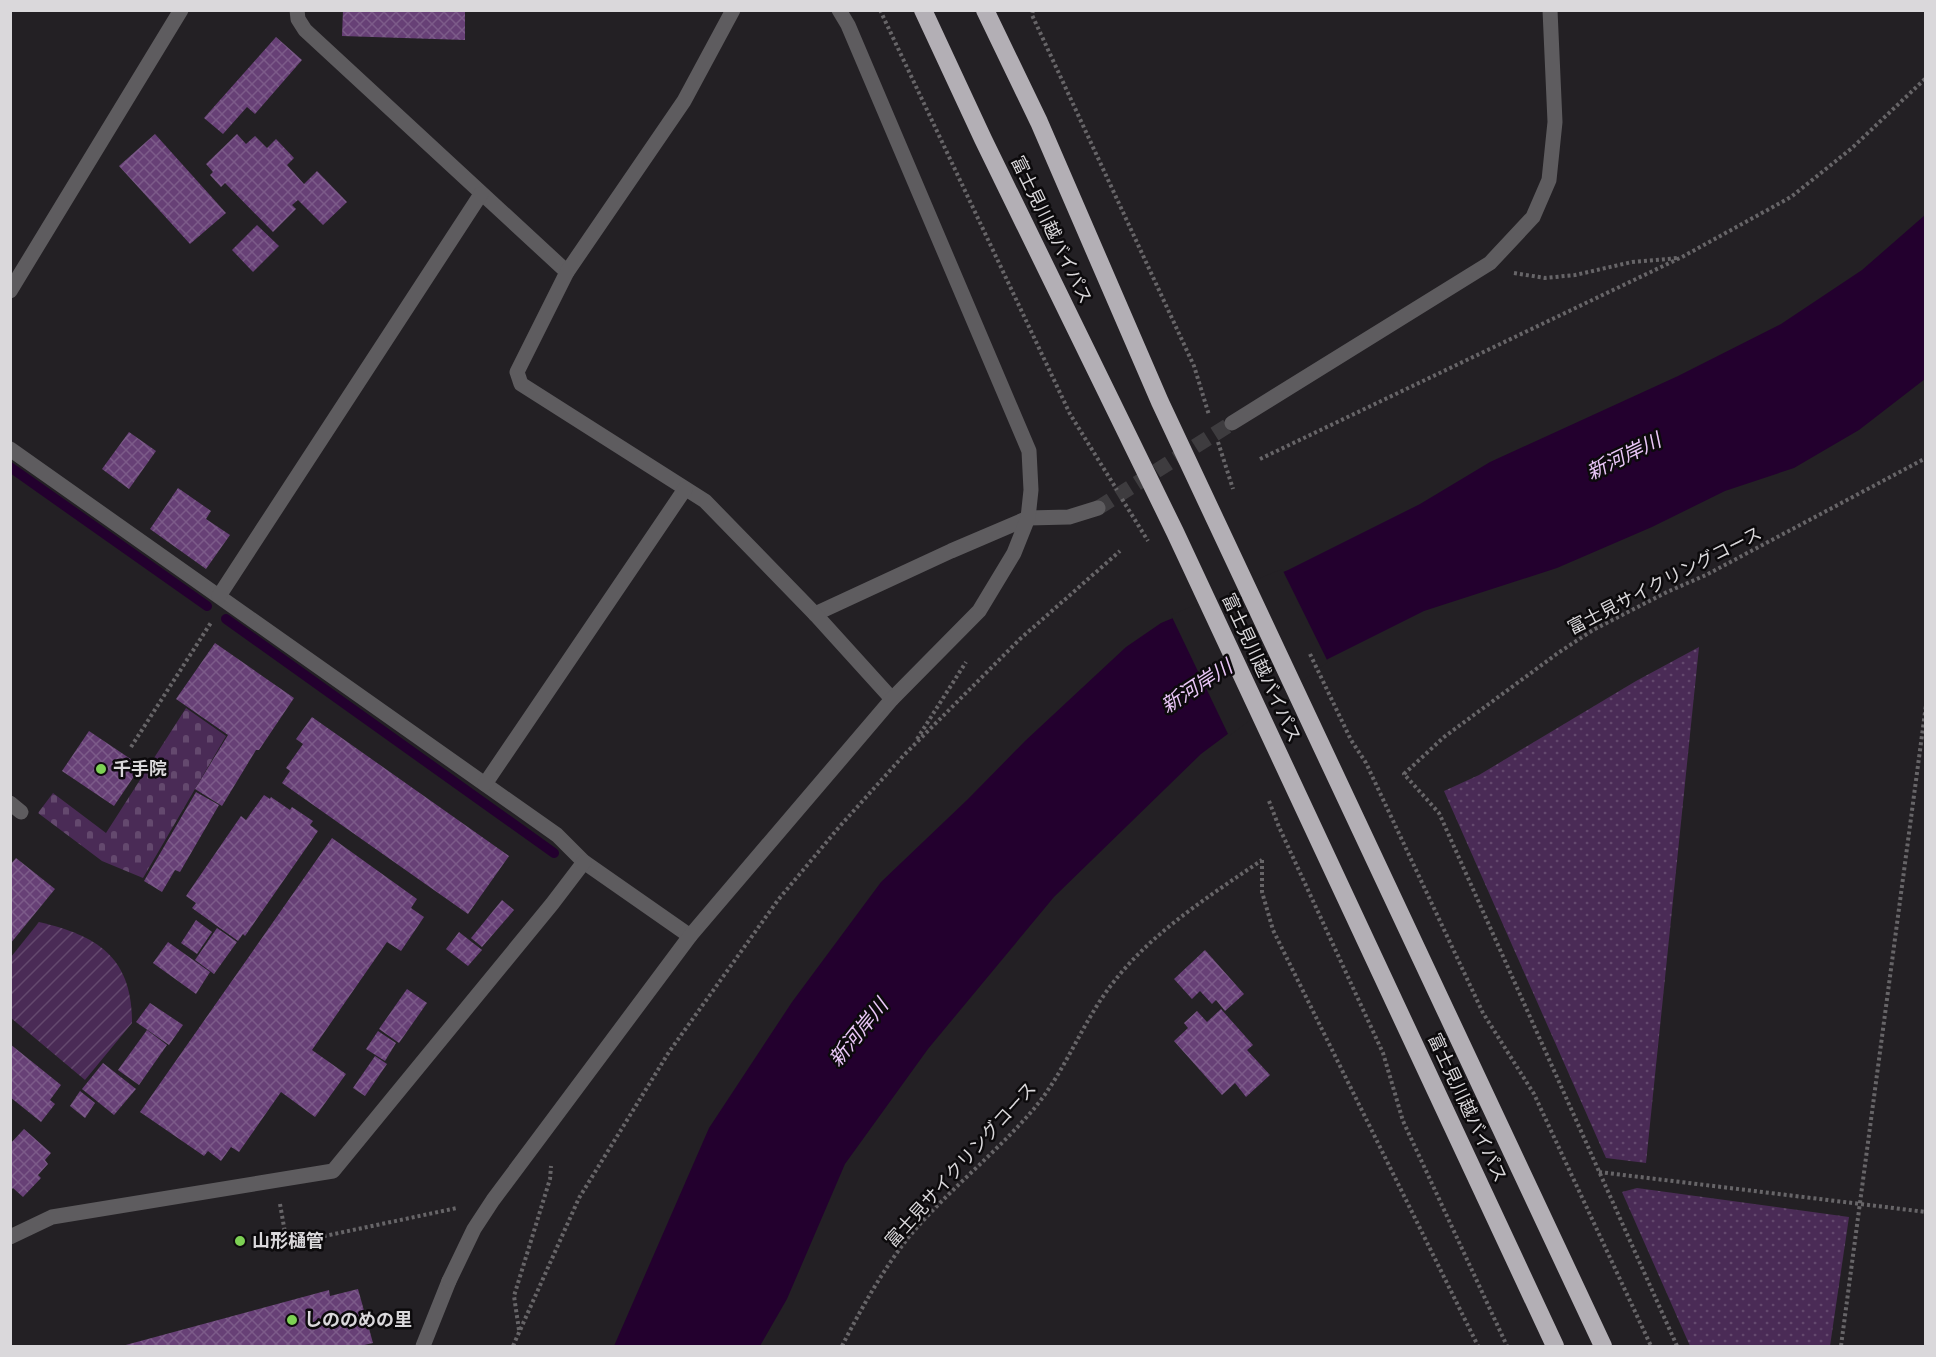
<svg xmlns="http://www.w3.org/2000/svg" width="1936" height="1357" font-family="'Sofia Sans Condensed','Noto Sans JP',sans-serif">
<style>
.grass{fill:url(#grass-dots)}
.cemetery{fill:url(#cemetery-stones)}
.garden{fill:url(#garden-furrows)}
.water{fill:#23002e}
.pier{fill:#232024}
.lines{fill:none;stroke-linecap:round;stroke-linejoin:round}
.stream{stroke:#23002e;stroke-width:10}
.building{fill:url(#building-cross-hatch)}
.street-tunnel{stroke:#3e3c3f;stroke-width:15;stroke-dasharray:15 8;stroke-linecap:butt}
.path{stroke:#676568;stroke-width:4;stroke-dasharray:3 3;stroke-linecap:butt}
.lane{stroke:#5e5c5f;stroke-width:15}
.street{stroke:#5e5c5f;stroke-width:15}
.highway{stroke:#b3afb5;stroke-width:18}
.poi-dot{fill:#7dd154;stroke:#0c0a0c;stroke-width:2}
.labels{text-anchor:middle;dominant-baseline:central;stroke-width:5;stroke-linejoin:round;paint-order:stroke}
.street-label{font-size:18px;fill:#dad8db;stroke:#0c0a0c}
.poi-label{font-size:18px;font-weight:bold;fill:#dad8db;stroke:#0c0a0c;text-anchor:start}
.water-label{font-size:20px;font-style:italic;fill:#eac7f8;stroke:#0c0a0c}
</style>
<defs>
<pattern id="grass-dots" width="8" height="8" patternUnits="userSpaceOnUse" patternTransform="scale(1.5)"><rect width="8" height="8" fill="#4a2b56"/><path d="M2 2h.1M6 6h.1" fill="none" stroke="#64496e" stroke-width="1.8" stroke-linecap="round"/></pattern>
<pattern id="cemetery-stones" width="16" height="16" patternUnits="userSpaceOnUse" patternTransform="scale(1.5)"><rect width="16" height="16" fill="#4a2b56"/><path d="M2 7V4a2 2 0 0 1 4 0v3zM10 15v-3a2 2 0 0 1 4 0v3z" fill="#64496e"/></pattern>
<pattern id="garden-furrows" width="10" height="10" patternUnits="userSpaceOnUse" patternTransform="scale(1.5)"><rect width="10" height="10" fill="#4a2b56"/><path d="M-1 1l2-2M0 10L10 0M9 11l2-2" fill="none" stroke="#64496e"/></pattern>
<pattern id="building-cross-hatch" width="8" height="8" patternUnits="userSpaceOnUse" patternTransform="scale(1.5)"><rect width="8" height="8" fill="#674076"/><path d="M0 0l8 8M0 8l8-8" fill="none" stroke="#7c5b89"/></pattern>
</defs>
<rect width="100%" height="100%" fill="#232024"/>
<g class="grass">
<polygon points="1699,647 1646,1163 1606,1158 1444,791 1479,775 1636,681"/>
<polygon points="1637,1188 1849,1217 1830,1346 1690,1346 1622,1192"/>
</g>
<polygon class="cemetery" points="186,708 226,736 143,878 102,861 38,813 53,793 106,833"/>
<path class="garden" d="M39,922C99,936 132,958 132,1023L85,1080L11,1018V957Z"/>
<polygon class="water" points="1925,215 1925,379 1859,430 1794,468 1725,491 1652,527 1557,568 1424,611 1328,659 1201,754 1054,897 928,1049 845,1164 787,1299 760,1346 614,1346 709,1128 792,1002 881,882 968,799 1025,741 1126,647 1161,623 1288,570 1420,504 1490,462 1678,376 1781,324 1862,270"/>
<polygon class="pier" points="1282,569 1328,662 1229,736 1171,615"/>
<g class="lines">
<g class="stream">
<polyline points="10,467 207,606"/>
<polyline points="226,619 554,853"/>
</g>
</g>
<g class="building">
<polygon points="343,10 465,10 465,40 342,36"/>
<polygon points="276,37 302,60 255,114 247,107 223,134 204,118"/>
<polygon points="155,134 226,213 190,244 119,166"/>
<polygon points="237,134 246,144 255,136 267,148 276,139 294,158 287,165 304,184 317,171 347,202 323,225 298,200 292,205 296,209 273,232 225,183 221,187 210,175 213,172 206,164"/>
<polygon points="257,225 279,246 253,272 232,250"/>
<polygon points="129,432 156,451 129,489 102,469"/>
<polygon points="178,488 211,511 206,519 230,535 206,569 150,529"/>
<polygon points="215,643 294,698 259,750 256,750 222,806 195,789 228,735 176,699"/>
<polygon points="312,717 509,856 468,914 282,783 290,771 286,768 303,744 296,739"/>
<polygon points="89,731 141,766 114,806 62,771"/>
<polygon points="196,792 219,805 180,872 175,870 162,892 144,881"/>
<polygon points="264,795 270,799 271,797 290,810 292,807 313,821 310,825 318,831 245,936 243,934 238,941 192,908 196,903 186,896 241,816 246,820"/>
<polygon points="332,838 417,899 411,908 424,917 401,951 387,942 312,1050 346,1074 315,1117 281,1092 239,1152 231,1147 221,1161 208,1151 204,1156 140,1112"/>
<polygon points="16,858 55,889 10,944 10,865"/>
<polygon points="502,900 514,910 482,947 471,938"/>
<polygon points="196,920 212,932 197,954 181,943"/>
<polygon points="217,928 237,942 214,974 195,960"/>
<polygon points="459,932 482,950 468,966 446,949"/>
<polygon points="168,942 210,972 196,994 153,963"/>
<polygon points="1205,950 1244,994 1225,1011 1216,1000 1212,1004 1200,991 1192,999 1174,979"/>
<polygon points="407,989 427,1003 399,1043 379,1029"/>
<polygon points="150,1003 183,1025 169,1045 136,1022"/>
<polygon points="1221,1009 1253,1045 1247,1050 1270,1075 1246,1097 1235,1083 1222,1095 1174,1041 1188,1028 1184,1023 1197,1011 1207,1022"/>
<polygon points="147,1030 167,1045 139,1085 118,1070"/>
<polygon points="378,1031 396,1043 385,1061 366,1049"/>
<polygon points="10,1044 61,1085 50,1100 55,1104 41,1122 10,1097"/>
<polygon points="375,1056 387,1064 365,1096 353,1088"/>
<polygon points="103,1063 136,1089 114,1115 82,1089"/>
<polygon points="80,1091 95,1103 85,1118 70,1106"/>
<polygon points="24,1129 51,1153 45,1160 48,1164 38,1175 41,1178 23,1197 13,1188 10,1191 10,1144"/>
<polygon points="358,1289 373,1343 360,1346 122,1346 329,1290 330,1296"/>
</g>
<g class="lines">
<polyline class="street-tunnel" points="1098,508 1232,423"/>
<g class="path">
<polyline points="880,10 1070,414 1117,490"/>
<polyline points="1033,10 1032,15 1194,366 1209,415"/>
<polyline points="1514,273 1545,278 1575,275 1632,262 1678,258"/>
<polyline points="1218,442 1233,489"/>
<polyline points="1260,459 1682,257 1791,197 1852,148 1926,78"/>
<polyline points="1122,499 1148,541"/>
<polyline points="1310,654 1351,740 1366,763 1483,1013 1534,1094 1651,1346"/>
<polyline points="917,739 966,662"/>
<polyline points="131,747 212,621"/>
<polyline points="1269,801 1279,827 1383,1053 1403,1121 1507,1346"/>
<polyline points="1262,860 1262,892 1273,930 1478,1346"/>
<polyline points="1599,1172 1926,1212"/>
<polyline points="280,1204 287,1244 457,1208"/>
<polyline points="519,1330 514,1296 550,1179 551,1166"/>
<polyline points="513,1346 579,1198 669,1052 778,900 840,826 904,755 1020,639 1120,551"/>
<path d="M842,1346C861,1309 882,1271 908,1238C946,1192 993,1156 1032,1111C1065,1073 1081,1024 1112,984C1152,932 1208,897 1262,860"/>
<polyline points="1677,1346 1439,813 1404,774 1444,737 1558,653 1593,630 1667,592 1706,575 1926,458"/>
<polyline points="1841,1346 1926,705"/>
</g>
<g class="lane">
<polyline points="815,614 951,551 1028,518"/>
<polyline points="423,1346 449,1281"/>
</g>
<g class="street">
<polyline points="297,10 298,19 305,30 567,272"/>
<polyline points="733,10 684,101 567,272 517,372 521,384 705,501 815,614 892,699"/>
<polyline points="10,291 181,10"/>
<polyline points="1232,423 1490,263 1533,217 1549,180 1555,122 1550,10"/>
<polyline points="10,449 557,835 584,862 690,936"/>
<polyline points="1028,518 1069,517 1098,508"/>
<polyline points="219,596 481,194"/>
<polyline points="485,784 685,489"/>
<polyline points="10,803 21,812"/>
<polyline points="10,1237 52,1217 333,1171 552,904 584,862"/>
<polyline points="449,1281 474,1229 493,1200 690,936 892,699 979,611 1014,553 1028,518 1031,490 1029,451 848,25 839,10"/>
</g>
<g class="highway">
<polyline points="923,10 983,139 1175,532 1555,1346"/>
<polyline points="985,10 1039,122 1160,402 1603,1346"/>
</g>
</g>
<g class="poi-dot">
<circle cx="101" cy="769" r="6"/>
<circle cx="240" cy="1241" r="6"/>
<circle cx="292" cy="1320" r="6"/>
</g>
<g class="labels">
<g class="street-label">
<text transform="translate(1051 230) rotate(64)">富士見川越バイパス</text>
<text transform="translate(1665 581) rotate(-27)">富士見サイクリングコース</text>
<text transform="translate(1261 668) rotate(65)">富士見川越バイパス</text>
<text transform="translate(1467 1108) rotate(65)">富士見川越バイパス</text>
<text transform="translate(961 1165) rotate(-48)">富士見サイクリングコース</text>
</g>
<g class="poi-label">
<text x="113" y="769">千手院</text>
<text x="252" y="1241">山形樋管</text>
<text x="304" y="1320">しののめの里</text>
</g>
<g class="water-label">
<text transform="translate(1624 457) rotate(-26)">新河岸川</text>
<text transform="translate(1197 687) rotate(-33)">新河岸川</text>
<text transform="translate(859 1033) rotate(-51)">新河岸川</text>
</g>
</g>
<rect width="1936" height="1357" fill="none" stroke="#dad8db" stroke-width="24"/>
</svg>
